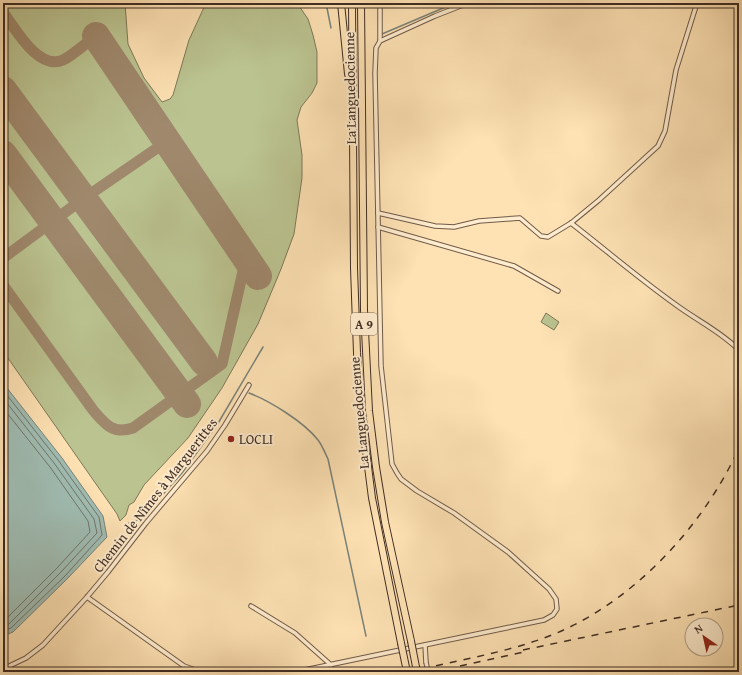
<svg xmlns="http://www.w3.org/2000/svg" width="742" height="675" font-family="'Gentium Book Plus',serif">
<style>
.green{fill:#bbc491;stroke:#7e785a}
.water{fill:#a0bdb3;stroke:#7a837a}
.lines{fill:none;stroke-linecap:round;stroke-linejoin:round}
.shore{stroke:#70756c;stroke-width:1}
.stream{stroke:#7a837a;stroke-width:1.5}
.taxiway{stroke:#9f886c;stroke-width:11}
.runway{stroke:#9f886c;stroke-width:28}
.street-casing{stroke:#705a48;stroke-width:5.5}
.highway-casing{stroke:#402d24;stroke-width:8}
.street{stroke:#feecce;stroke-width:3.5}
.highway{stroke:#fee2b4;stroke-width:6}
.rail{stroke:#402d24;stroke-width:1.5;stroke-dasharray:7 7;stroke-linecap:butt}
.street-bridge-casing{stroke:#705a48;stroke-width:5.5;stroke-linecap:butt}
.highway-bridge-casing{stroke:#402d24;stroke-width:8;stroke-linecap:butt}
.street-bridge{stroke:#feecce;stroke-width:3.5}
.highway-bridge{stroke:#fee2b4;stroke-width:6}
.poi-dot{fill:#8f2418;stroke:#feecce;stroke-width:1.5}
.labels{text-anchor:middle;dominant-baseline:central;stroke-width:4;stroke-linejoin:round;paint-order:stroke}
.shield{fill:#feecce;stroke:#796657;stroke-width:1}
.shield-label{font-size:13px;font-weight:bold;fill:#402d24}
.street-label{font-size:14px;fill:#402d24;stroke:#feecce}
.poi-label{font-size:14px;fill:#402d24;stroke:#feecce;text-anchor:start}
</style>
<rect width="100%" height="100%" fill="#fee2b4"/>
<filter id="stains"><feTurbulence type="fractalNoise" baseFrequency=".005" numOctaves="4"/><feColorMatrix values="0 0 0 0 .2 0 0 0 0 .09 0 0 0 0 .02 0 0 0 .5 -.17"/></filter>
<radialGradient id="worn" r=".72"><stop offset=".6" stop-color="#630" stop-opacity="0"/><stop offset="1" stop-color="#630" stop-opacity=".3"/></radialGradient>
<g class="green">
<polygon points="3,3 125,3 128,44 144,78 162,102 170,99 173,95 189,40 206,3 297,3 308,19 313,35 317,52 317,83 312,93 301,107 297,120 302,155 302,178 294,234 281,269 258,324 222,388 188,438 144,485 134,502 129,505 126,515 120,521 117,514 3,351"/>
<polygon points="546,313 559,322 554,330 541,322"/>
</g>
<polygon class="water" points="3,383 62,458 103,516 107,537 68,578 13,632 3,636"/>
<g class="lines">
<g class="shore">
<polyline points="3,390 58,460 99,517 102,535 65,576 11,628 3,631"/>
<polyline points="3,398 54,463 94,519 97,533 61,572 9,624 3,626"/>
<polyline points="3,408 50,467 88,521 90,532 57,568 6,619 3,620"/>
</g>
<g class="stream">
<polyline points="326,3 331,28"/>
<polyline points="382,34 455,3"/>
<path d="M249,393C270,401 304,422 318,440C322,445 325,453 328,459L366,636"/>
<polyline points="129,523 141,519 182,473 217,425 263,347"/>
</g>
<g class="taxiway">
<path d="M3,12C15,28 38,71 63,60C72,56 87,42 96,36"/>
<polyline points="3,258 83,199 166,142"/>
<path d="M3,285L93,410C105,424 113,435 133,428L222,364L246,258"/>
<polyline points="204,362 211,372"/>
</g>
<g class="runway">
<polyline points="96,36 258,276"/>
<polyline points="3,90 204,362"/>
<polyline points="3,154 187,404"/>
</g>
<defs>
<g id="street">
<polyline points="380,41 435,16 468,3"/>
<polyline points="378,213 435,226 454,227 479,221 520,218 541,236 548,237 571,223 599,200 658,146 665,131 676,70 697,3"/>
<path d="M571,223C607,251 642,281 679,307C700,322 721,332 739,350"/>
<polyline points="378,227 514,266 558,291"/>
<polyline points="87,597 184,666 201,672"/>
<polyline points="251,606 295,633 331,665"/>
<polyline points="425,645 426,662"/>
<polyline points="3,669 26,658 43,645 87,597 108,572 146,523 207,451 225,425 249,385"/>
<polyline points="295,672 544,620 553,615 557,609 556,599 549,589 508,552 454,513 417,491 401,479 397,473 392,464 381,366 375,73 376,48 380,41 380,3"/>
</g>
<g id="highway">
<polyline points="341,3 348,74 350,81"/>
<polyline points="352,3 354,268 357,353 361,412 372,498 401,643"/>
<polyline points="361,3 364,310 369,411 376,467 385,522 411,641"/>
</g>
</defs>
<use href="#street" class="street-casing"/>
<use href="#highway" class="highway-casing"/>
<use href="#street" class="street"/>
<use href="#highway" class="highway"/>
<g class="rail">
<polyline points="523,650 739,605"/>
<polyline points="460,666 528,651"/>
<path d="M409,672C453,661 500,654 544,638C629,607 702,529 739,448"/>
</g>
<defs>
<polyline id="street-bridge" points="426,662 428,672"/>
<g id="highway-bridge">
<polyline points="411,641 417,672"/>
<polyline points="401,643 407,672"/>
</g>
</defs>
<use href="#street-bridge" class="street-bridge-casing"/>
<use href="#highway-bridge" class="highway-bridge-casing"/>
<use href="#street-bridge" class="street-bridge"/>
<use href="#highway-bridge" class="highway-bridge"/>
</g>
<circle class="poi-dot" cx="231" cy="439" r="4"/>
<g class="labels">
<rect class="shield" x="351" y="313" width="26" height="22" rx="3"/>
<g class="shield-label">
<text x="364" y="324">A 9</text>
</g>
<g class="street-label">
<text transform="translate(350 88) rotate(-91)">La Languedocienne</text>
<text transform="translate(359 413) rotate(-95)">La Languedocienne</text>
<text transform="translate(155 495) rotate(-52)">Chemin de Nîmes à Marguerittes</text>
</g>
<g class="poi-label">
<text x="239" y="439">LOCLI</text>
</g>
</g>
<rect width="742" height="675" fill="none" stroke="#fee2b4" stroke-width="16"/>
<rect x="4" y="4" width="734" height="667" fill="none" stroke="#402d24" stroke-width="2"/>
<rect x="8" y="8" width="726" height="659" fill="none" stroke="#402d24"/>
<g transform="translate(704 637) rotate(326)"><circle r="19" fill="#feecce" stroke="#b2a08a"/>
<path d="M0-3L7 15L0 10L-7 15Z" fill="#8f2418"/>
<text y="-6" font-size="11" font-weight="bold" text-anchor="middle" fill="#402d24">N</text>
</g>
<rect width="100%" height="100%" filter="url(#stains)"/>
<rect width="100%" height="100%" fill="url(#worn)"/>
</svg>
